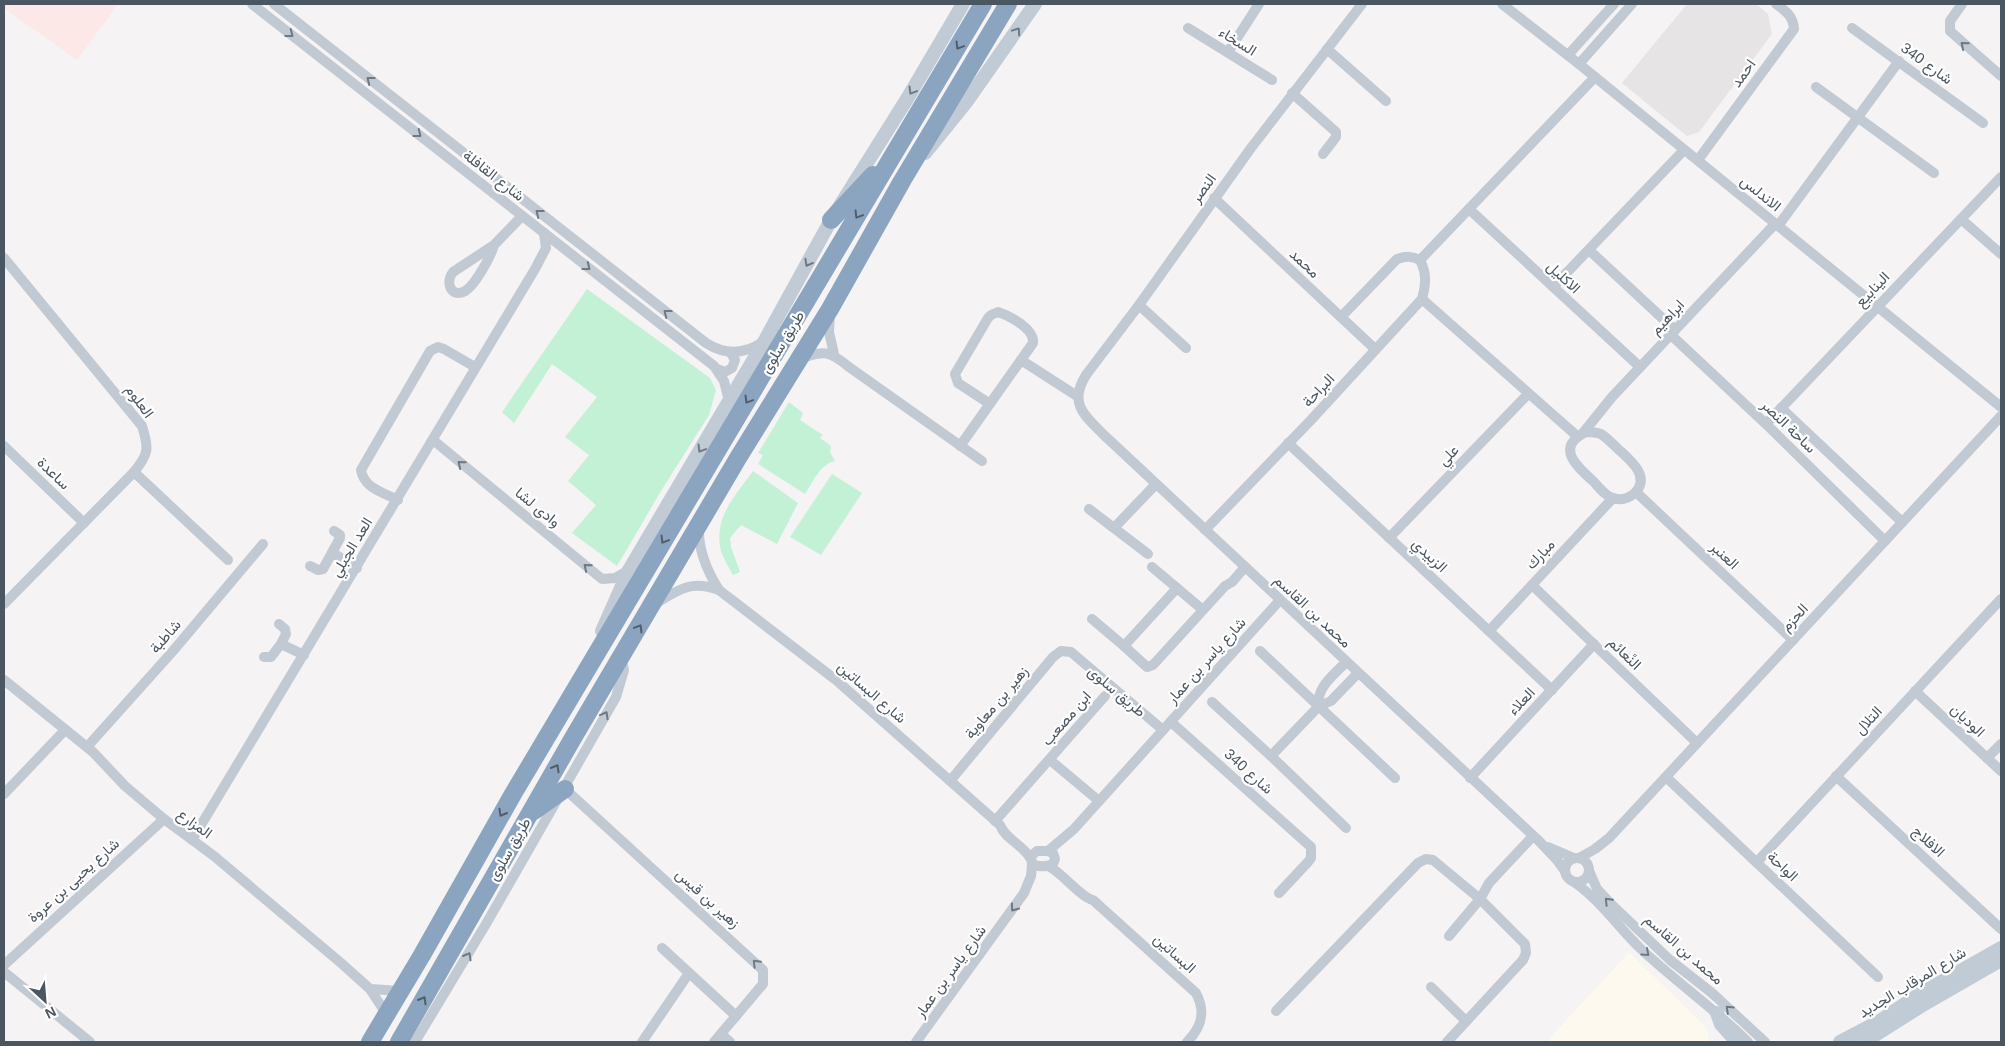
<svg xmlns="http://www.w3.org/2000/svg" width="2005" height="1046" font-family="Helvetica,Vazirmatn,sans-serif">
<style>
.commercial{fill:#fdf9ef}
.education{fill:#e6e4e5}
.medical{fill:#fce8e6}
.green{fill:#c3f1d5}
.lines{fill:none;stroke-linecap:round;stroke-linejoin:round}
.street{stroke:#c1cad2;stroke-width:10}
.secondary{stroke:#c1cbd6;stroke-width:14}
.highway{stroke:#8ba5c1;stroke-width:18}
.oneway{stroke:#6e7984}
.oneway2{stroke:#6e7983}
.oneway3{stroke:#505e6b}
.labels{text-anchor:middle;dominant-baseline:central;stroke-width:4.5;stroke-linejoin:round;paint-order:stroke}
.street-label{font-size:15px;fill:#4a5661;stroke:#fff}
</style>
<rect width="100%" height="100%" fill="#f5f3f3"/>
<polygon class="commercial" points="1629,952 1708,1029 1709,1042 1546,1042"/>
<polygon class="education" points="1687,4 1756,4 1768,14 1772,34 1699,132 1687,136 1622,83"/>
<polygon class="medical" points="4,4 118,4 77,60 4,8"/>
<g class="green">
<polygon points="587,289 710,378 716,390 709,415 661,491 617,566 572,533 596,505 568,481 589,455 565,437 597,397 552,364 514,423 502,412"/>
<path d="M789,402L803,413L800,420L823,435L820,438L831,446L830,452L835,461C820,464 813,482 805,494L758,464L763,455L758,453Z"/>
<path d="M753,471L798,503L777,544L741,525L730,538L731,547L740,572L733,575C729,568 724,559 721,551C713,518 735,496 753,471Z"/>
<polygon points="832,474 862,493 821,555 790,537"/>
</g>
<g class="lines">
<g class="street">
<polyline points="252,4 714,366 724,381 729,401"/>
<path d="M274,4L706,343C725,355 744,355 763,342"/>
<path d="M1362,4L1251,148L1139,305L1086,375C1068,404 1085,416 1105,436L1539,841L1557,860L1565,871"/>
<polyline points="1502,4 1579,64 2001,407"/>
<polyline points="1962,4 1950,21 1950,31 2001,76"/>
<polyline points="1188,28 1272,80"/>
<polyline points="1852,28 1983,123"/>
<polyline points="1327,49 1386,101"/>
<polyline points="1228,52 1259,4"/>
<polyline points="1568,55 1614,4"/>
<polyline points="1579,64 1632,4"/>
<polyline points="1816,87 1934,173"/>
<polyline points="1292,93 1336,132 1336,137 1323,154"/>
<path d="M1698,160L1794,29C1793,16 1786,11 1776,4"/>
<polyline points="1214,198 1375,349"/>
<polyline points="1469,209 1640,367"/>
<polyline points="1961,219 2001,254"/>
<polyline points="1778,226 1899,61"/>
<path d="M494,245C491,256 474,288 463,292C449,297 446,280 453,272L494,245L522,216"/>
<polyline points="1589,250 1675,330"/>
<path d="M4,258L142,426C149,448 149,454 134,472L4,604"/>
<polyline points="1420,260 1595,77"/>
<polyline points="1553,287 1684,150"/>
<polyline points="1422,299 1577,436"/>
<polyline points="1139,305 1186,348"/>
<polyline points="830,313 829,332 834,354"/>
<polyline points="1671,335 1766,424 1885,541"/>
<path d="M799,360C822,349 830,351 849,367L982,461"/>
<polyline points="1021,360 1077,396"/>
<polyline points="717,369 725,372 732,368 735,360 731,353"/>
<polyline points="1781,408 1902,522"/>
<polyline points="1766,424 2001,177"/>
<path d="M1586,432C1591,432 1595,432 1601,434C1607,438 1613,444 1618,449C1630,460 1651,476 1635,493C1629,498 1621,501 1613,498C1605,496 1599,487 1593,481C1576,466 1555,447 1586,432Z"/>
<polyline points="1583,433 1612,397 1775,224"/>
<polyline points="433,440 602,579 615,578 629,570"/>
<polyline points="1288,443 1552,690"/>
<polyline points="4,446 84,523"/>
<path d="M960,446L1033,343C1035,329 1010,316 998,312L991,315L988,318L955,374L958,383L990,404"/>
<polyline points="134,472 228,560"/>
<polyline points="1636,492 1793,640"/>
<path d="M398,500C382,492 364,488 361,470L430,351L438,347L444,349L475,367"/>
<polyline points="1089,509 1148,554"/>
<path d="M699,528C698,551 707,571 719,590"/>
<polyline points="1114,528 1156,484"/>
<path d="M1205,530L1311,420L1422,299C1426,284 1427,274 1420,260C1412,256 1406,256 1397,259L1341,317"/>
<polyline points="1389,538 1528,394"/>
<polyline points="333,553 357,568"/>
<polyline points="310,566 318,570 323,569 340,538 340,535 334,531"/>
<polyline points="1152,567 1177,588"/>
<polyline points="1532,585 1697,743"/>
<path d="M655,604C679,589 691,580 719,590L836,680L1000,825C1005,839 1023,845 1030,858"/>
<polyline points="1203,610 1177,588 1124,646 1147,667 1153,665 1225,586 1232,582 1245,567"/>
<polyline points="1092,619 1124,646"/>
<polyline points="1489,631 1613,498"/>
<polyline points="281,644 304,655"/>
<polyline points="1260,651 1395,778"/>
<polyline points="264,657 271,657 281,644 286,634 285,629 279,624"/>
<polyline points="4,680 93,752 125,786 164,819 214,856 341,963 370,989 387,1015"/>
<polyline points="1915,691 2001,771"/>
<polyline points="1212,702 1271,756 1346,828"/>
<path d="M1319,706C1315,688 1335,674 1346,662"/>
<polyline points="1171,722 1311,847 1311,858 1308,862 1279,893"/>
<polyline points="87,747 173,651 263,544"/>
<polyline points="1271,756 1319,706 1331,701 1358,673"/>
<polyline points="1987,758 2001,744"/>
<polyline points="1050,760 1099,801"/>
<polyline points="1836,776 2001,929"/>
<polyline points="1666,777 1878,977"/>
<polyline points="1470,778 1594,644"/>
<polyline points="950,781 1053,657 1061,651 1071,652 1163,730"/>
<polyline points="565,789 763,970 763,984 714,1042"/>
<polyline points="4,794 65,730"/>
<polyline points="995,821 1105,696"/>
<polyline points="192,840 535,269 546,248 544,233"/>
<polyline points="1548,847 1574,858"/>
<path d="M1037,851H1048L1053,853L1055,859L1053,864C1047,867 1038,867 1032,864L1031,856Z"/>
<polyline points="1048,851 1074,829 1280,600"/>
<circle cx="1577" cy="870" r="12"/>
<polyline points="1579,858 1595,849 1609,838 2001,416"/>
<polyline points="1757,862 2001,599"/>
<path d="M1048,866C1063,873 1080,897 1093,900L1196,993C1206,1012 1202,1027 1187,1042"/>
<polyline points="1590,873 1597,889 1609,902 1670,960 1712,993 1765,1042"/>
<path d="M1574,882C1600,900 1619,928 1641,949C1676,982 1715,1009 1748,1042"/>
<polyline points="1449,936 1480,899 1489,883 1533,836"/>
<polyline points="662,948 736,1016"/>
<polyline points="4,965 164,819"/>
<polyline points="4,972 90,1042"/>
<polyline points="1431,987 1466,1021"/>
<polyline points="370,989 400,991"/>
<polyline points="1276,1011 1418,863 1426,859 1433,860 1480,899 1525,944 1526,953 1523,960 1447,1042"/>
<polyline points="721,1034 730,1042"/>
<polyline points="415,1042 486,924 616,697 624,670 621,658"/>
<polyline points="642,1042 689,973"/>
<polyline points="916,1042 1024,893 1031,876 1032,864"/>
</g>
<g class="secondary">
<polyline points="925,153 967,101 1035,4"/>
<polyline points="602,631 629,570 764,342 831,220 907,99 963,4"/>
<polyline points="1717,1013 1721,1024 1737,1042"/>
<polyline points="1840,1042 1880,1021 1918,995 2001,948"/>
<polyline points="1864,1042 1921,1006 2001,960"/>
</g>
<g class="highway">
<polyline points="831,220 873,175"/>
<polyline points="534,811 565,789"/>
<polyline points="370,1042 422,955 513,794 983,4"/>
<polyline points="399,1042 573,738 738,458 830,309 902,181 1008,4"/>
</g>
</g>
<defs><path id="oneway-chevron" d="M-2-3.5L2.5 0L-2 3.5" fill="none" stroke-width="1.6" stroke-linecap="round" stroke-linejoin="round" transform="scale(1.25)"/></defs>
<g class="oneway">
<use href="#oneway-chevron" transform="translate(1017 31) rotate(-56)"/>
<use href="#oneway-chevron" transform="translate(912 91) rotate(121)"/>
<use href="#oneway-chevron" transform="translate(808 263) rotate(119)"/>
<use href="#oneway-chevron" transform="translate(701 449) rotate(121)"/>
</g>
<g class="oneway2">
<use href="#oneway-chevron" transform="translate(290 34) rotate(38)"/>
<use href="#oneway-chevron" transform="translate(1964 45) rotate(-140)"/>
<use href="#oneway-chevron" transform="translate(370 80) rotate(-142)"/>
<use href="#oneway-chevron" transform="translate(418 134) rotate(38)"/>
<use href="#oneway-chevron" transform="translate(539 213) rotate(-142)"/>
<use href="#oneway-chevron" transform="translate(587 267) rotate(38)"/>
<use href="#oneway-chevron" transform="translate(667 313) rotate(-142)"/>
<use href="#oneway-chevron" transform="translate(461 464) rotate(-141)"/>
<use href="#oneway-chevron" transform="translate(587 567) rotate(-141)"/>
<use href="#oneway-chevron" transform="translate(605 715) rotate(-61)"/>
<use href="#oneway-chevron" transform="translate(1608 901) rotate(-134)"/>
<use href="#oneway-chevron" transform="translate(1014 908) rotate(126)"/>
<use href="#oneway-chevron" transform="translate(1646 953) rotate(42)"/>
<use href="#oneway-chevron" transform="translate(468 956) rotate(-60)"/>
<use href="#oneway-chevron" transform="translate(756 963) rotate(-134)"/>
<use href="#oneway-chevron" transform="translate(1729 1009) rotate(-137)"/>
</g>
<g class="oneway3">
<use href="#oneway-chevron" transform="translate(959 46) rotate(121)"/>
<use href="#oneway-chevron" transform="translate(858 215) rotate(121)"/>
<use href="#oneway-chevron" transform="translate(748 400) rotate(121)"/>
<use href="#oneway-chevron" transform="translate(664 540) rotate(121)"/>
<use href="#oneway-chevron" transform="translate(639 628) rotate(-59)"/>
<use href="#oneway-chevron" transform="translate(556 768) rotate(-60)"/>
<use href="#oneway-chevron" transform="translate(502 813) rotate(120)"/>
<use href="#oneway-chevron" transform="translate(423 1000) rotate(-60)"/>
</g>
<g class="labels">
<g class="street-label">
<text transform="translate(1238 41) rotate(32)">السخاء</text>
<text transform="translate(1927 63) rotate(36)">شارع 340</text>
<text transform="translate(1743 73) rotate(-54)">احمد</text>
<text transform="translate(494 175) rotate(38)">شارع القافلة</text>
<text transform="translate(1203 188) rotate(-54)">النصر</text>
<text transform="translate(1761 193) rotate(39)">الاندلس</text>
<text transform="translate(1305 263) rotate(43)">محمد</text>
<text transform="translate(1564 277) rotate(43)">الاكليل</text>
<text transform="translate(1872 289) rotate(-46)">الينابيع</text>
<text transform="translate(1667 317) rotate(-47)">ابراهيم</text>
<text transform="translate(782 342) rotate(-59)">طريق سلوى</text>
<text transform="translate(1318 390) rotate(-47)">البراحة</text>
<text transform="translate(140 401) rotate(54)">العلوم</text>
<text transform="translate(1789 426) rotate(44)">ساحة النصر</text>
<text transform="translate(1448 455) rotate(-46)">علي</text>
<text transform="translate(54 473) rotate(44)">ساعدة</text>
<text transform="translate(538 507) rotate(39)">وادى لشا</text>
<text transform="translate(351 547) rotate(-59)">العد الجبلي</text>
<text transform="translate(1540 554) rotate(-47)">مبارك</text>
<text transform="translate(1430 555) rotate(43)">الزبيدي</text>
<text transform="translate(1725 555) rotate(43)">العنبر</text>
<text transform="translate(1313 611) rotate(43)">محمد بن القاسم</text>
<text transform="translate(1794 617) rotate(-47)">الحزم</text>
<text transform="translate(165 636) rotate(-49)">شاطبة</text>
<text transform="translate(1625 653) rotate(44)">النًعائم</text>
<text transform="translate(1206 660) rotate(-48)">شارع ياسر بن عمار</text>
<text transform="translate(1117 691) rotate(40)">طريق سلوى</text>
<text transform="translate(872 692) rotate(41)">شارع البساتين</text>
<text transform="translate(1521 701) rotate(-47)">العلاء</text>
<text transform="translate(996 702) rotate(-50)">زهير بن معاوية</text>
<text transform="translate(1066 718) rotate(-49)">ابن مصعب</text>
<text transform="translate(1868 720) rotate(-47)">التلال</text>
<text transform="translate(1968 720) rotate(43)">الوديان</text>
<text transform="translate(1249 771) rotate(42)">شارع 340</text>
<text transform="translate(195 823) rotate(36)">المزارع</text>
<text transform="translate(1929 841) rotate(43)">الافلاج</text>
<text transform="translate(509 849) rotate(-60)">طريق سلوى</text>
<text transform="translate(1783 866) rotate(43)">الواحة</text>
<text transform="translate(73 880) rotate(-42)">شارع يحيى بن عروة</text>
<text transform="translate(708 898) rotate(42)">زهير بن قيس</text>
<text transform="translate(1684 949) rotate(41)">محمد بن القاسم</text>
<text transform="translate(1175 953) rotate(42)">البساتين</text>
<text transform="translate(950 971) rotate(-54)">شارع ياسر بن عمار</text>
<text transform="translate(1912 982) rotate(-31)">شارع المرقاب الجديد</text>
</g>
</g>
<rect width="2005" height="1046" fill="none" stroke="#4a5661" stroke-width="10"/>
<g transform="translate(45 1001) rotate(154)" stroke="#ffffff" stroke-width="4" paint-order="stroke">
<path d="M0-4L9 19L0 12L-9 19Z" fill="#4a5661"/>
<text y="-8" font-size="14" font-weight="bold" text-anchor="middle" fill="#4a5661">N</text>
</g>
</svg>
